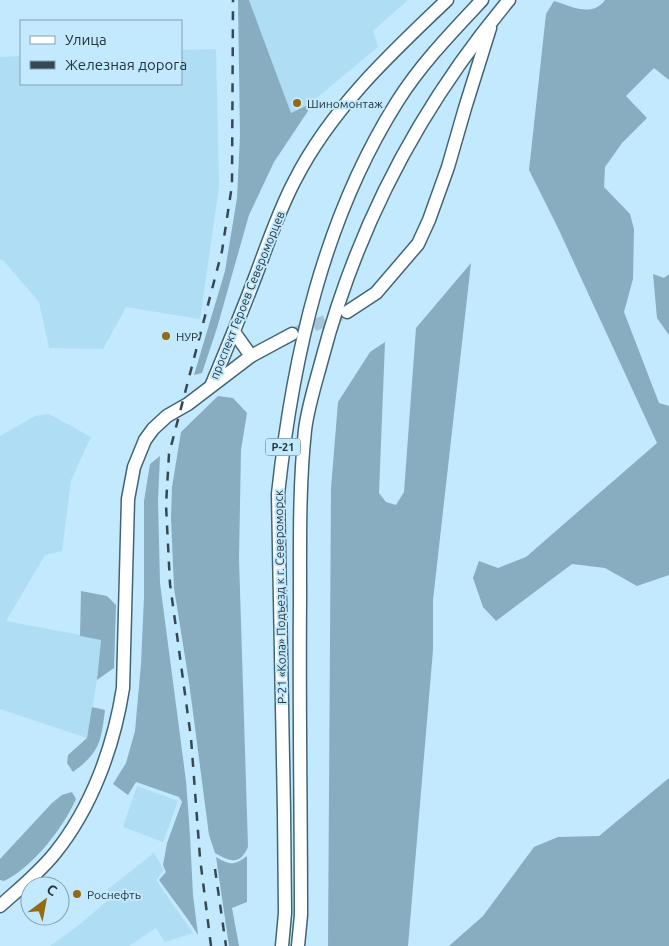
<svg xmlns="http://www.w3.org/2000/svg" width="669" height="946" font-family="Ubuntu,sans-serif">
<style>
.built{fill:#afddf4}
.forest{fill:#88adc1}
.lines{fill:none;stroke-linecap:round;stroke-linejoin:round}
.primary-tunnel{stroke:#a3c5d7;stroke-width:12;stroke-dasharray:12 6;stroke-linecap:butt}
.primary-casing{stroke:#426576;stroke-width:15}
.primary{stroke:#fff;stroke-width:12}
.rail{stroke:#364851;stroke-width:2.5;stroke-dasharray:9 9;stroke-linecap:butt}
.poi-dot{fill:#946b15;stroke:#c2e9fd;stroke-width:2}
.labels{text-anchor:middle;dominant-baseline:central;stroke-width:4;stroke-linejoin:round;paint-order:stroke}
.shield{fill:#c2e9fd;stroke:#556b77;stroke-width:1}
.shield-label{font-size:11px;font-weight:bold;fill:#26353d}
.poi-label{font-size:12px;fill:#26353d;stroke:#c2e9fd;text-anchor:start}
.street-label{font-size:12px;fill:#26353d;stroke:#c2e9fd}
</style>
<rect width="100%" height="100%" fill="#c2e9fd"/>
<g class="built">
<polygon points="249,0 408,0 373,31 378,47 308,105 291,113"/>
<polygon points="216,49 219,187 200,319 126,307 103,349 49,348 39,302 4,261 0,259 0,57 21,56 21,84 181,84 181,50"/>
<polygon points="49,414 91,437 71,480 62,551 45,555 6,621 101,639 97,680 87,738 0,709 0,436 35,416"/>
<polygon points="137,786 178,801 163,842 123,827"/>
<polygon points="154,853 164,870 156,880 193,933 165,942 156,928 129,946 50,946 79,925 112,897 107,890"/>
</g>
<g class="forest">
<polygon points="238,0 249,0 291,113 308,105 308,111 274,162 249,215 217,328 202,373 194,375 225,271 237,198 240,136"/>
<path d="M554,1C571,6 592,18 605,0H669V80L654,68L626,96L647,118L622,143L605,167L604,187L630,214L634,229L633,279L624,312L659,403L669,406V575L637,586L605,568L572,564L496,621L483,607L473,578L479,561L498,568L526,557L657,443L558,228L529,170L546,14Z"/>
<polygon points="471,263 433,600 433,650 408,946 328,946 331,488 338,402 370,352 385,342 379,493 386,502 396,505 404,492 416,328"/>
<polygon points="653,274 664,278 669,274 669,335 657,318"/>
<path d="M218,396L233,398L247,413L241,450L239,559L248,847C240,865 231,862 215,853L209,835L189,682L174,588L171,518L172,487L181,432Z"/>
<polygon points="160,456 158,500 160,583 186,781 190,835 193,895 198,935 189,921 159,880 166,872 163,865 167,843 182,802 179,797 136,782 128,795 113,784 126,763 135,731 141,664 144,597 144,501 150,464"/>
<polygon points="81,591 107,596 116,605 114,668 97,680 101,640 80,636"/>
<path d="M92,707L105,710C101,742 100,752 73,772L67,763L68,755L87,738Z"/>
<polygon points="669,778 669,946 449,946 483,916 534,847 558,837 599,836"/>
<path d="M72,792L76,799C63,828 33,867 4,881L0,880V859L52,803L62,795Z"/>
<path d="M247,856V902L232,908L239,946H229L216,857C230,865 234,866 247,856Z"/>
</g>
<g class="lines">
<polyline class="primary-tunnel" points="297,332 341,315"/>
<defs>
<g id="primary">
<polyline points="347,312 376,293 418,244 429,220 448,167 465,108 490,28"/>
<polyline points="234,332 251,356"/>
<path d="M212,384C227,348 242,312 256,275C268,243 279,210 295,180C331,109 390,54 447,0"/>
<path d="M0,906C19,889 39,873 55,853C92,807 114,746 123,688L128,499L134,467L145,440L153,429L167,416L188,404L251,356L292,334"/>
<path d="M282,946L285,913L284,812L278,494C293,356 323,220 397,102C421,64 452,32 482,0"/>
<path d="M298,946L301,915C301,810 299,705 300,600C300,543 299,486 305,430C308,406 316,382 322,359C357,227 421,105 509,0"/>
</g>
</defs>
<use href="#primary" class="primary-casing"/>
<use href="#primary" class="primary"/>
<g class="rail">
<polyline points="215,869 226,946"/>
<polyline points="211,946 200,858 191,738 170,584 166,505 169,454 222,251 232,185 233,0"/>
</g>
</g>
<g class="poi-dot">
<circle cx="297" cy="103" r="5"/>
<circle cx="166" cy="336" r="5"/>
<circle cx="77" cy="894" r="5"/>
</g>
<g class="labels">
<rect class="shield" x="265.5" y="438.5" width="35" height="17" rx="4"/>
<g class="shield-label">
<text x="283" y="447">Р-21</text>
</g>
<g class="poi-label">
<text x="307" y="103">Шиномонтаж</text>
<text x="176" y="336">НУР</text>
<text x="87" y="894">Роснефть</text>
</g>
<g class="street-label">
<text transform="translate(247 295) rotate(-68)">проспект Героев Североморцев</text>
<text transform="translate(280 597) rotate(-91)">Р-21 «Кола» Подъезд к г. Североморск</text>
</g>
</g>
<rect x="20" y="20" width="162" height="65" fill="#c2e9fd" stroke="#84a1b0"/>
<rect x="30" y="36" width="25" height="8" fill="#ffffff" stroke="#84a1b0"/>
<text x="65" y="45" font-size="15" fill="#26353d">Улица</text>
<rect x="30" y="61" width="25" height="8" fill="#364851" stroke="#84a1b0"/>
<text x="65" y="70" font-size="15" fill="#26353d">Железная дорога</text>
<g transform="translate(45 901) rotate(32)"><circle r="24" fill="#c2e9fd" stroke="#84a1b0"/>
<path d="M0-4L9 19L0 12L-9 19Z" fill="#946b15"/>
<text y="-8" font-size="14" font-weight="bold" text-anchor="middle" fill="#26353d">С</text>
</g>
</svg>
